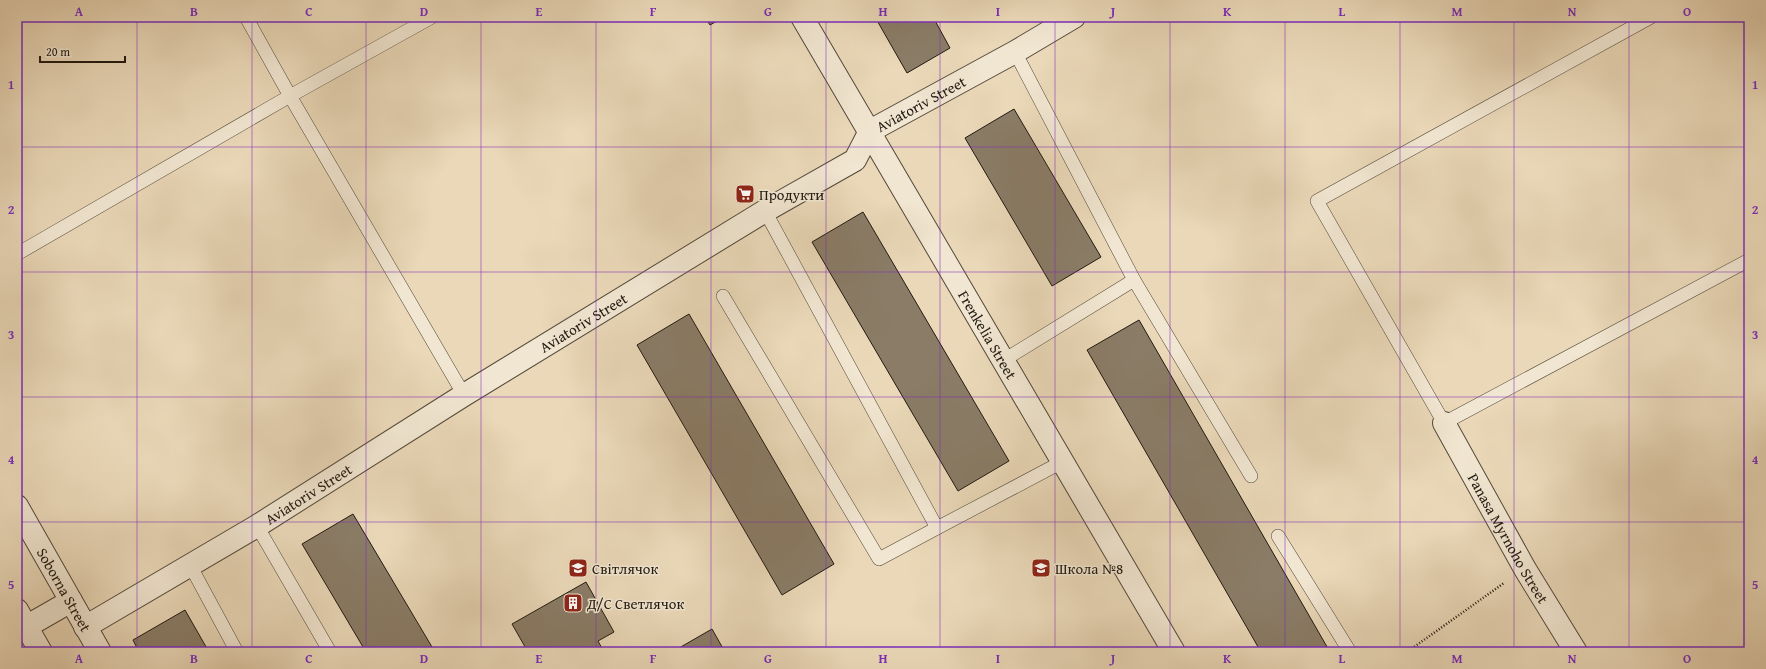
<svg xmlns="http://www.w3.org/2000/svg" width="1766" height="669" font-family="'Gentium Book Plus',serif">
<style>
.building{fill:#8a7c67;stroke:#211910}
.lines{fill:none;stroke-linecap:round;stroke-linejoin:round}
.service-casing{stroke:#53493a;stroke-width:14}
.minor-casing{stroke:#53493a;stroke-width:24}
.path{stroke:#211910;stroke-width:2.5;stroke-dasharray:1 2;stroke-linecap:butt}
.service{stroke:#f1e6d1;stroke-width:13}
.minor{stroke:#f1e6d1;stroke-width:22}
.grid{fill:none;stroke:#7b2cbf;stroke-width:1;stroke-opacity:0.55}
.labels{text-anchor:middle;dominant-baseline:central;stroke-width:3;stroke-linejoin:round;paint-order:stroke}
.street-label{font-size:15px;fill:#211910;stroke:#f1e6d1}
.poi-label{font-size:15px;fill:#211910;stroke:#f1e6d1;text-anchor:start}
.neatline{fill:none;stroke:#7b2cbf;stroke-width:1.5}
.grid-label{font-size:13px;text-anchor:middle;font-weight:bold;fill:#7b2cbf}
</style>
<rect width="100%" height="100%" fill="#ead8b8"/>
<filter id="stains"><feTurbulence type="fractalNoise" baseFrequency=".005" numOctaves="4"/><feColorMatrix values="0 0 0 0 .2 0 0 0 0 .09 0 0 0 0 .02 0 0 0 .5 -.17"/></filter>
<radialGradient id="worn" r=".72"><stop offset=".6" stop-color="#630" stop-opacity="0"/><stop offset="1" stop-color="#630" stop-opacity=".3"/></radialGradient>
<g class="building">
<polygon points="705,17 724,17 710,25"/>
<polygon points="875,17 933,17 950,48 907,73"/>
<polygon points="1014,109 1101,257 1052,286 965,138"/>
<polygon points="863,212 1009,461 958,491 812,242"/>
<polygon points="689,314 834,564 782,595 637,345"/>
<polygon points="1139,320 1330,652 1261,652 1087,350"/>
<polygon points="353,514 435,652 366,652 302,544"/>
<polygon points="586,582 614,632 598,641 604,652 528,652 512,624"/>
<polygon points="185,610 209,652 139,652 133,640"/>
<polygon points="712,629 725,652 672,652"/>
</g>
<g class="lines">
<defs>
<g id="service">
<polyline points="246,17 290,96 464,395"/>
<polyline points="1651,17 1317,201 1444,423 1749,260"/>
<polyline points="765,211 937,528 1062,462"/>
<polyline points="17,254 290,96 432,17"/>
<polyline points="1134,280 1251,476"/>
<polyline points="723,296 879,559 937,528"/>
<polyline points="1004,360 1134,280 1015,52"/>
<polyline points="257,526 330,652"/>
<polyline points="1278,536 1350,652"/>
<polyline points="190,565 237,652"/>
</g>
<g id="minor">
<path id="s1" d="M802,17L1174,652"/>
<path id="s2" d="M1444,423L1525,569L1576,652"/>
<path id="s3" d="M17,506L100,652"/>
<polyline points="17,610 41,652"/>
<path id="s4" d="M85,627L257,526L464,395L765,211L855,160L870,131L1015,52L1074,17"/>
<polyline points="17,632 71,601"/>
</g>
</defs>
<use href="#service" class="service-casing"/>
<use href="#minor" class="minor-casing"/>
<polyline class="path" points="1407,652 1504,583"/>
<use href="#service" class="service"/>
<use href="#minor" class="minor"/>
</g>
<path class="grid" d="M137,17V652M252,17V652M366,17V652M481,17V652M596,17V652M711,17V652M826,17V652M940,17V652M1055,17V652M1170,17V652M1285,17V652M1400,17V652M1514,17V652M1629,17V652M17,147H1749M17,272H1749M17,397H1749M17,522H1749"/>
<defs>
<symbol id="supermarket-square" viewBox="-11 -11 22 22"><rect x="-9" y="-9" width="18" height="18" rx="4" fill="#8f2418" stroke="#f1e6d1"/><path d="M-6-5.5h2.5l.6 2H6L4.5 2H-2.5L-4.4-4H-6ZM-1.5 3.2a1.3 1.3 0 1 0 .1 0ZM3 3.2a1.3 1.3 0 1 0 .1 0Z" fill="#fff"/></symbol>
<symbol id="school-square" viewBox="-11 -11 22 22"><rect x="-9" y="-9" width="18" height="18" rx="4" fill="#8f2418" stroke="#f1e6d1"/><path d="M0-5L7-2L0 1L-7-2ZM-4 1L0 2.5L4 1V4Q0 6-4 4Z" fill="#fff"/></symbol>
<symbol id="building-square" viewBox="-11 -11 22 22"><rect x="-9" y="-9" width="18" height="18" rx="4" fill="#8f2418" stroke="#f1e6d1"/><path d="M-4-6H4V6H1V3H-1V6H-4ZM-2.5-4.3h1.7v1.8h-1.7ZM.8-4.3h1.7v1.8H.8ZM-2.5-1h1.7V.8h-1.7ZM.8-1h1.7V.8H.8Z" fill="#fff"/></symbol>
</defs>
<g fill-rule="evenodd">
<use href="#supermarket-square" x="734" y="183" width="22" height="22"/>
<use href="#school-square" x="567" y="557" width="22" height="22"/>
<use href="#school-square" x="1030" y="557" width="22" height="22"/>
<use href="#building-square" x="562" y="592" width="22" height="22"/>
</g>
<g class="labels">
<g class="street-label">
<text stroke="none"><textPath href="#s4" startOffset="991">Aviatoriv Street</textPath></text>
<text stroke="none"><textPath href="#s4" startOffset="584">Aviatoriv Street</textPath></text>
<text stroke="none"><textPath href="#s1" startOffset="368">Frenkelia Street</textPath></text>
<text stroke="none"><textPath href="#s4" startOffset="260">Aviatoriv Street</textPath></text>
<text stroke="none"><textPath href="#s2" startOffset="132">Panasa Myrnoho Street</textPath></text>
<text stroke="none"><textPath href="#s3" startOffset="96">Soborna Street</textPath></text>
</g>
<g class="poi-label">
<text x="759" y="194">Продукти</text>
<text x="592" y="568">Світлячок</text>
<text x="1055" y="568">Школа №8</text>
<text x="587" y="603">Д/С Светлячок</text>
</g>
</g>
<rect width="1766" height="669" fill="none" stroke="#ead8b8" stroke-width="44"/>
<path d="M40 56v6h85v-6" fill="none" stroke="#211910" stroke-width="2"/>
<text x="46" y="56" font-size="12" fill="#211910" stroke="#f1e6d1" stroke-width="3" paint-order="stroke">20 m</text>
<rect x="22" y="22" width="1722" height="625" class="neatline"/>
<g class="grid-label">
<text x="79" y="16">A</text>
<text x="194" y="16">B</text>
<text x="309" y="16">C</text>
<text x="424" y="16">D</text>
<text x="539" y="16">E</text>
<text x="653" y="16">F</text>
<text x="768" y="16">G</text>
<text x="883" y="16">H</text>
<text x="998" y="16">I</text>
<text x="1113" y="16">J</text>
<text x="1227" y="16">K</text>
<text x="1342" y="16">L</text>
<text x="1457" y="16">M</text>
<text x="1572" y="16">N</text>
<text x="1687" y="16">O</text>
<text x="11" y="89">1</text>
<text x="1755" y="89">1</text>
<text x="11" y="214">2</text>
<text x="1755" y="214">2</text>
<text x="11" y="339">3</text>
<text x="1755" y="339">3</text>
<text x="11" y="464">4</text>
<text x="1755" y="464">4</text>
<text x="11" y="589">5</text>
<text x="1755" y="589">5</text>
<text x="79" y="663">A</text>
<text x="194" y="663">B</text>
<text x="309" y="663">C</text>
<text x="424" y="663">D</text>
<text x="539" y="663">E</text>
<text x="653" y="663">F</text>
<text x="768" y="663">G</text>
<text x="883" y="663">H</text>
<text x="998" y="663">I</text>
<text x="1113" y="663">J</text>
<text x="1227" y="663">K</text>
<text x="1342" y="663">L</text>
<text x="1457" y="663">M</text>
<text x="1572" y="663">N</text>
<text x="1687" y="663">O</text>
</g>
<rect width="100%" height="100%" filter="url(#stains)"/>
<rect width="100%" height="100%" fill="url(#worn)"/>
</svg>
